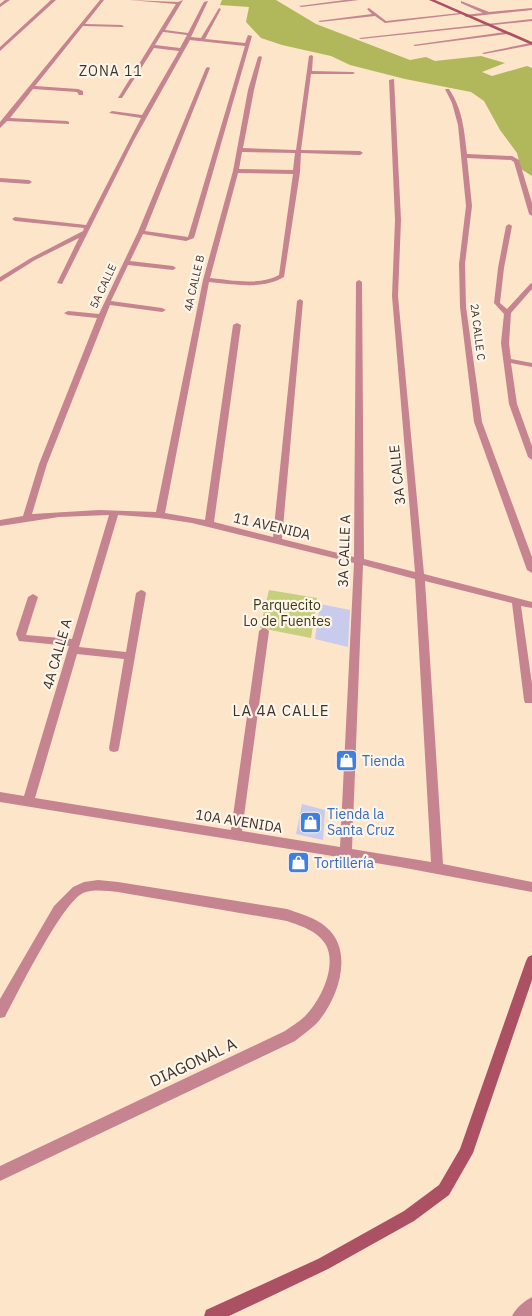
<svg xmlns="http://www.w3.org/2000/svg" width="532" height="1316" font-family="'IBM Plex Sans',sans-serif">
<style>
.green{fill:#c6cf7b}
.forest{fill:#b0b85b}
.building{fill:#c8cbec}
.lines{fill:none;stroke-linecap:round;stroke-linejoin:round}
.street{fill:#c5848f;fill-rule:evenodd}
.secondary{fill:#ac5064;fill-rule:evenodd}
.labels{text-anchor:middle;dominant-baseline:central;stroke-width:4.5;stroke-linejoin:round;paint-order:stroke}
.far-street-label{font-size:11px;fill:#3e352a;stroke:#fff5ea}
.far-quarter-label{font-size:14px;letter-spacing:1px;fill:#3e352a;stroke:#fff5ea}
.street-label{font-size:14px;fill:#3e352a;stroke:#fff5ea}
.park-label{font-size:14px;fill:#3a3d15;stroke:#fff5ea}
.shop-label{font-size:14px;fill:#366cbe;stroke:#fff5ea;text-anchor:start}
.neighbourhood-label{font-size:15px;letter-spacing:1px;fill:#3e352a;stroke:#fff5ea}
.near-street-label{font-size:16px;fill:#3e352a;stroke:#fff5ea}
</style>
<rect width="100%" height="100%" fill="#fde5c9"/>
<polygon class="green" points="269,590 317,598 311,638 260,628"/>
<polygon class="forest" points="222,0 276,0 316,24 410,60 426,57 435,61 481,56 505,63 482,72 492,76 527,66 532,68 532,176 521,169 517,153 500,130 484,101 471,92 405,79 350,65 331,56 282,45 261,38 246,22 249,7 220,5"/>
<g class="building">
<polygon points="320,604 350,610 348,647 315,639"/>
<polygon points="302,804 325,810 323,840 296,834"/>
</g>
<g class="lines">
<g class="street">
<polygon points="5,0 10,0 0,7 0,4"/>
<polygon points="51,0 56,0 0,51 0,47"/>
<polygon points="100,0 104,0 85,24 122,25 124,27 83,26 35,86 78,89 83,91 83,95 79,95 77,92 33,89 10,118 67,121 69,122 69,124 7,121 0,128 0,122"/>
<path d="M129,0L178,2L183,0L165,30L188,33L204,2L208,1L191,37L201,38L219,8L221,9L205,39L245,43L248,35L252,36L194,238L186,241L143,234L130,261L173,266L176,268L173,270L128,265L111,301L162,308L166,310L162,312L110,305L47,464L32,514L99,510L156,512L203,280L233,171L248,90L258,57L260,56L262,57L254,90L243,148L296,150L309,56L311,55L313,56L312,71L353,72L355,73L353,74H311L301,150L360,151L363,153L360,155L301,153L300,172L284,277C262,290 233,284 209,282L165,513L205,520L233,325L237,323L241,325L214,522L273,537L297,301L300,299L303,301L282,539L354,557L356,282L359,280L362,282L364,559L415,572L392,296L395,220L389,80L394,79L401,220L398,296L424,574L532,602V608L521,606L532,684V703H525L524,700L512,603L425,581L443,864L532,882V892L400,867L0,802V792L24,796L69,646L19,641L16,634L28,597L33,594L38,597L26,635L72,639L109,515L59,517L0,526V520L23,516L39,464L97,318L68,315L64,313L68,311L99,314L138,232L206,68L208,67L210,68L145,231L188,237L245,46L190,40L134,140L62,284L57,283L79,238L35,260L0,282V277L31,258L83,231L84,228L15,221L12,219L15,217L86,225L141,118L109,113L112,111L142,115L179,51L154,48L122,98H118L176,4ZM163,32H164L187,35L180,48L155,45ZM242,152L295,153L293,170L239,169ZM238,173L293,174L279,275C259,286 231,280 210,278ZM118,515L159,518L192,523L354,563L340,847L242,831L269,631L264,627L259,631L231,830L35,798L77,654L124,659L109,748L110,751L114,752L118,751L119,748L146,593L144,591L141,590L136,593L126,652L79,647ZM363,565L415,579L431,862L352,849Z"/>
<polygon points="345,0 359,0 301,7 299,6"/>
<polygon points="461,1 489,12 532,8 532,10 466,17 464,15 483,13 461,3"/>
<polygon points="369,8 386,21 460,13 462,14 385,23 375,16 320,22 318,21 372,14 367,9"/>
<polygon points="532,19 532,21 361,39 359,38"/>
<polygon points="505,32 507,34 415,46 413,45"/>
<polygon points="530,43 532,45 484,54 482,53"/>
<path d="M445,89H449C463,110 464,130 467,154L512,156L519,160L532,203V216L529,214L514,162L511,160L467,158L472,206L465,264L466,307L482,422L532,557V573L527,570L474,422L460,307L459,264L466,206L458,125L452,103Z"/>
<polygon points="0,178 29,180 32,182 29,184 0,182"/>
<polygon points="509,224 512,226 504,268 500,303 507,309 530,284 532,283 532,289 511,313 509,343 511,359 532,363 532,367 511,363 517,404 532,446 532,460 528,457 509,404 501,343 504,314 494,303 498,268 506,226"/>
<path d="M98,880L118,882L287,909C300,914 315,917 326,927C355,951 338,1000 316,1024C310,1030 302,1035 295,1041L0,1181V1166L285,1031C292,1026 301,1021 307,1014C321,999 337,966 326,945C318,931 301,926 287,921L118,892C107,891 94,889 83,893C62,903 18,992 5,1017L0,1018V999L54,906L73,887L84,882Z"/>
<path d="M532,1297V1316H512C516,1308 524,1301 532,1297Z"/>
</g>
<g class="secondary">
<polygon points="429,0 435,0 532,42 532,45"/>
<polygon points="532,955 532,980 473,1153 449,1195 414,1221 328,1269 229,1316 204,1316 206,1310 318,1259 404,1211 439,1185 460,1149 526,961 528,957"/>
</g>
</g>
<defs>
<symbol id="shop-square" viewBox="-11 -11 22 22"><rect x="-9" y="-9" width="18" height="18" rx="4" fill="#3f7fe0" stroke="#fff5ea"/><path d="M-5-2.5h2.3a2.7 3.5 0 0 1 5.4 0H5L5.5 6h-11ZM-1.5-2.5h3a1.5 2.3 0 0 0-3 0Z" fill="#fff"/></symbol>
</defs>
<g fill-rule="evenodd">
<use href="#shop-square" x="334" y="748" width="25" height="25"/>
<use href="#shop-square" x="298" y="810" width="25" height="25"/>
<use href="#shop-square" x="286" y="850" width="25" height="25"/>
</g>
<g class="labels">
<g class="far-street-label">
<text transform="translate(194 283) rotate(-77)">4A CALLE B</text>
<text transform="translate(103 286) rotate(-65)">5A CALLE</text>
<text transform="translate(478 332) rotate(83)">2A CALLE C</text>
</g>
<g class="far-quarter-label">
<text x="111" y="71">ZONA 11</text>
</g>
<g class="street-label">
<text transform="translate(397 475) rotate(-96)">3A CALLE</text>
<text transform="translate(272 526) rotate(13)">11 AVENIDA</text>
<text transform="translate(344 551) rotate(-88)">3A CALLE A</text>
<text transform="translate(57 654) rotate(-74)">4A CALLE A</text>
<text transform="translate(239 821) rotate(9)">10A AVENIDA</text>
</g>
<g class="park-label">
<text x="287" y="605">Parquecito<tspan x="287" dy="16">Lo de Fuentes</tspan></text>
</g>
<g class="shop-label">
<text x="362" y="761">Tienda</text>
<text x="327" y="814">Tienda la<tspan x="327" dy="16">Santa Cruz</tspan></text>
<text x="314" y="863">Tortillería</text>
</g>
<g class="neighbourhood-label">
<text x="281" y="710">LA 4A CALLE</text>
</g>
<g class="near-street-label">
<text transform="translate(193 1062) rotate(-25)">DIAGONAL A</text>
</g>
</g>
</svg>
